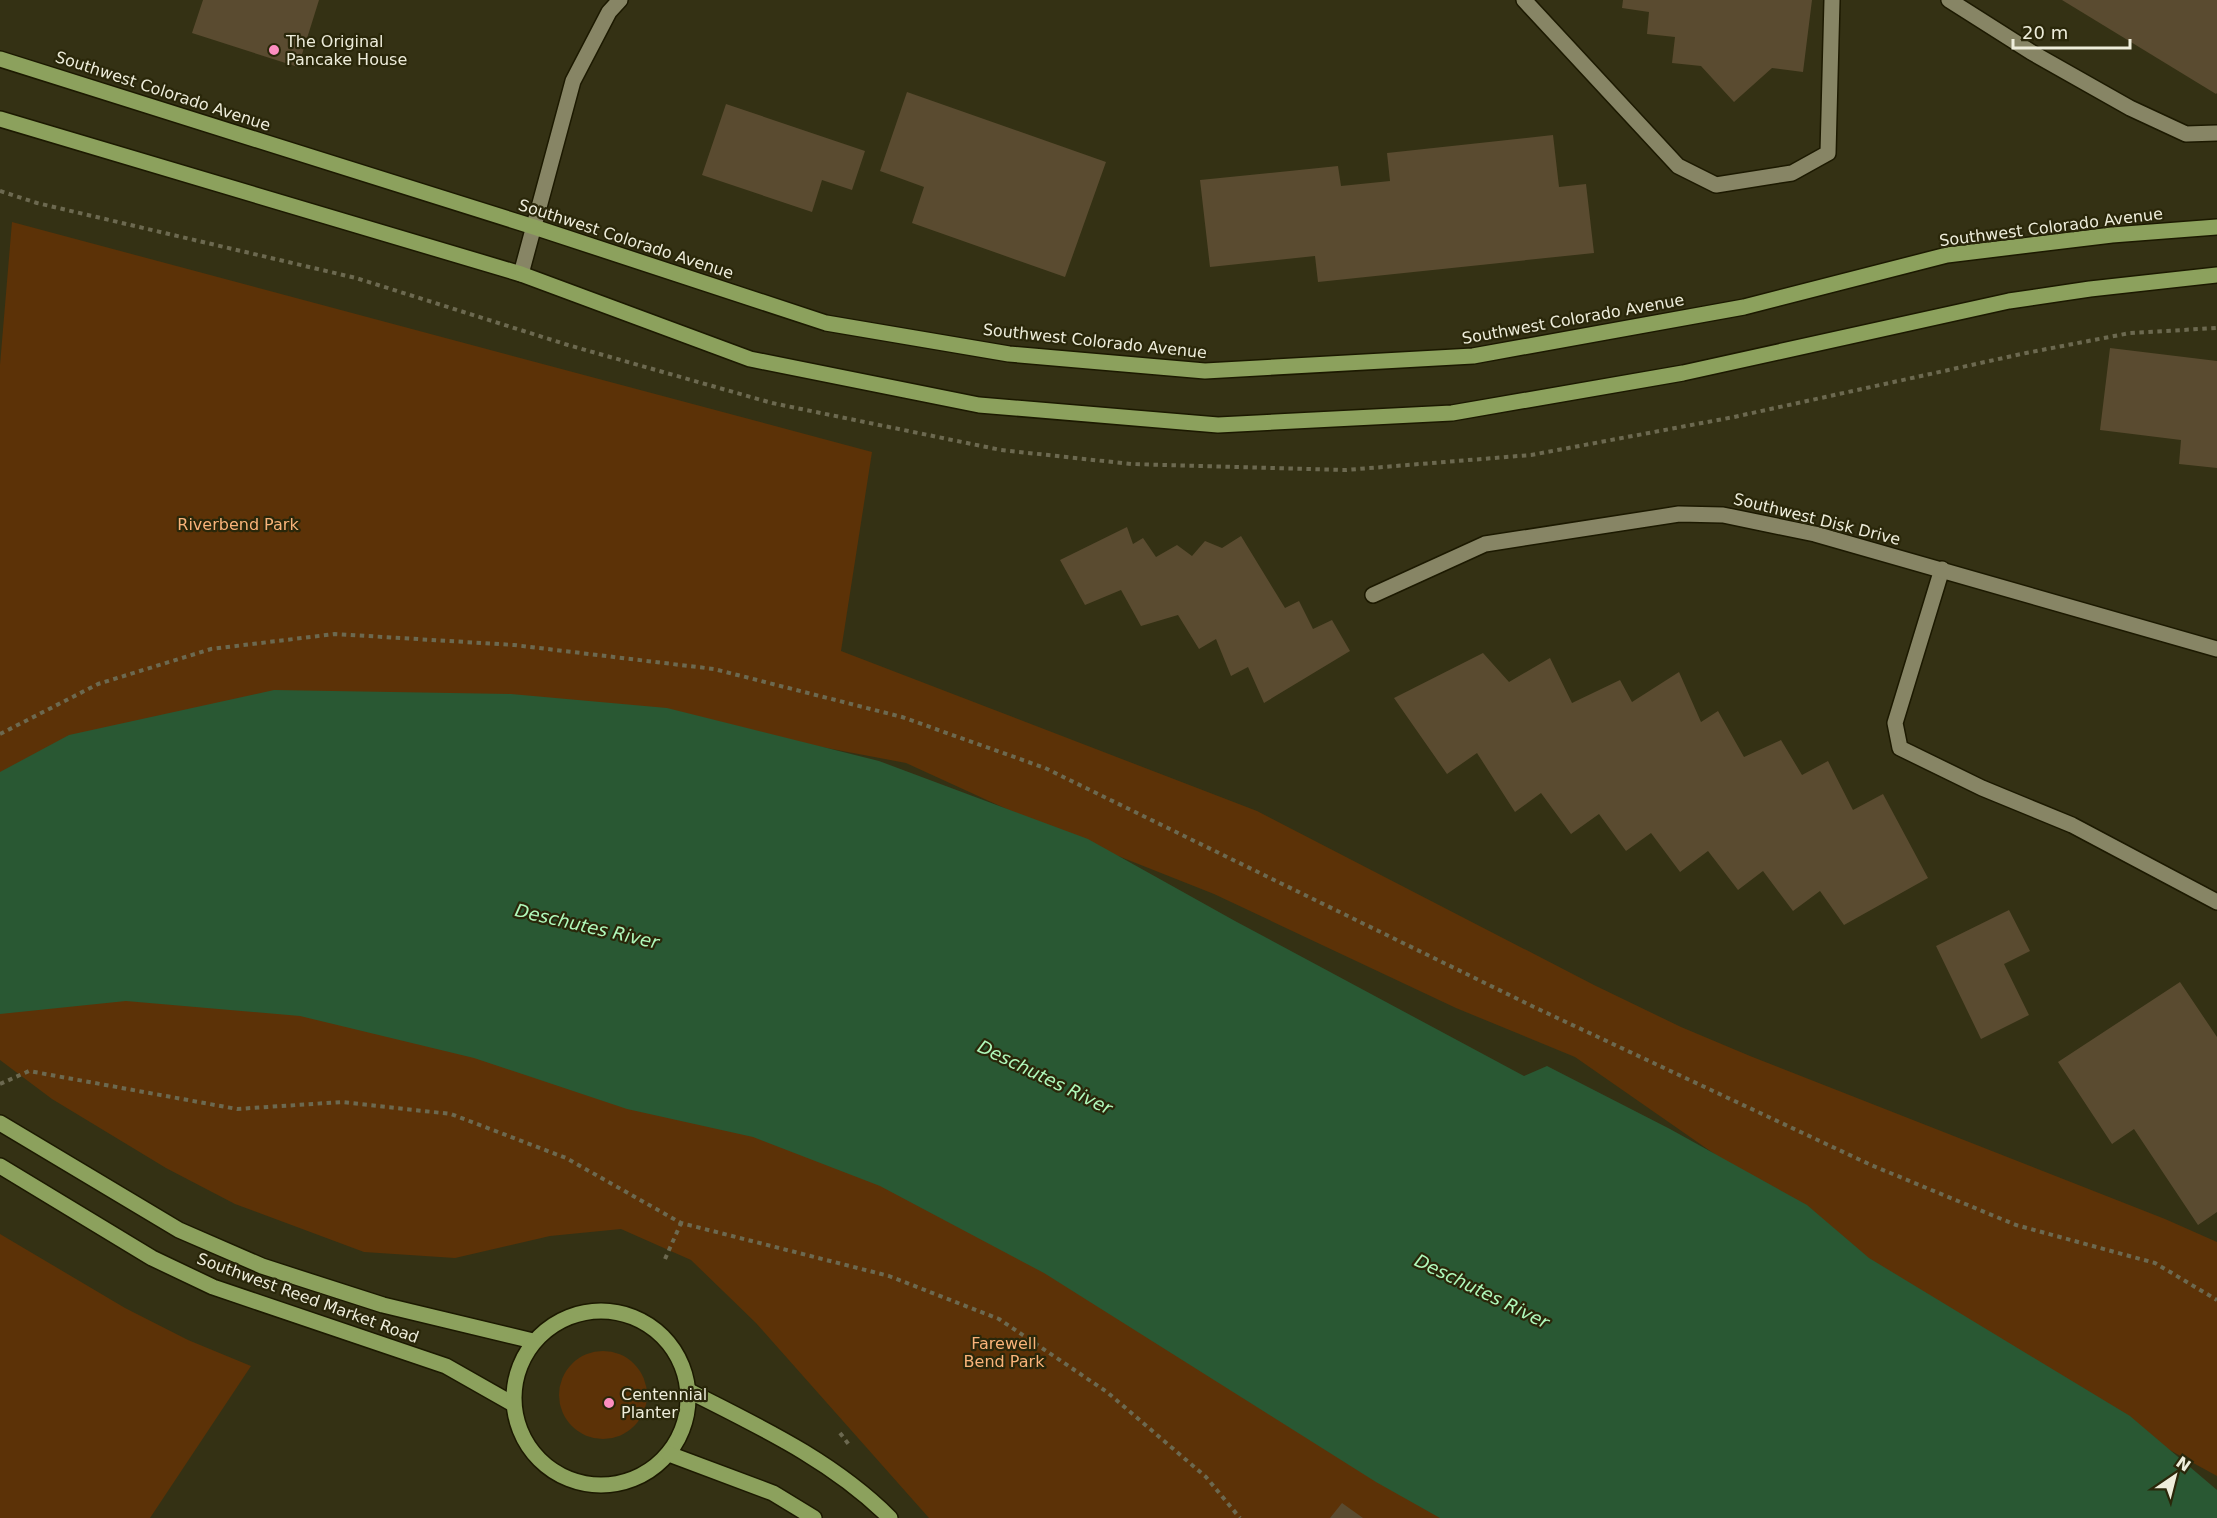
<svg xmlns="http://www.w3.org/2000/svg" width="2217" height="1518" font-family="'DejaVu Sans',sans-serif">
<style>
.green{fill:#5c3207}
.water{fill:#295833}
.building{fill:#5a4b30}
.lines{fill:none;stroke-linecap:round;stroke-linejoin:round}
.minor-casing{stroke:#1c1900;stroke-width:18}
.major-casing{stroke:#1c1900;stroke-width:18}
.path{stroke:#6c6950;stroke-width:4;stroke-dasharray:4.5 4.5;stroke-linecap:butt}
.minor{stroke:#878565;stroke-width:15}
.major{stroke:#8ca15d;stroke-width:15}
.poi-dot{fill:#fd8ec0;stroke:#2a270a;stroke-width:2}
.labels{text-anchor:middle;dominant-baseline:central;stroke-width:4.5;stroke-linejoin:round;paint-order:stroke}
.poi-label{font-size:16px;fill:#eeeddb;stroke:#2a270a;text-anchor:start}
.street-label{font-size:16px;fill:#eeeddb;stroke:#2a270a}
.park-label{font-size:16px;fill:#f9b379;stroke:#2a270a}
.water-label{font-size:18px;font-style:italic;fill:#b0f9bb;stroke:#2a270a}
</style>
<rect width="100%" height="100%" fill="#343114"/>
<g class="green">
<polygon points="12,222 872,452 841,651 1257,811 1594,985 1681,1027 1750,1056 2165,1219 2217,1242 2217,1476 2031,1374 1575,1057 1456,1008 1214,894 1050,829 906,763 753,734 0,835 0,365"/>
<polygon points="0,967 662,1072 1591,1518 929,1518 756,1323 691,1260 621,1229 550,1236 455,1258 364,1252 235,1204 166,1168 52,1099 0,1060"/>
<polygon points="0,1234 125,1308 188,1340 251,1366 150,1518 0,1518"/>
<circle cx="603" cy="1395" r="44"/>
</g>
<polygon class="water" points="274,690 511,694 667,708 879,761 1088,839 1235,921 1524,1076 1547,1066 1670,1129 1807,1205 1869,1258 2130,1416 2217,1490 2217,1518 1440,1518 1376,1482 1044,1273 880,1186 753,1137 627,1109 474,1058 300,1016 126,1001 0,1014 0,772 69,735"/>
<g class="building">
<polygon points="203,0 319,0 298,67 192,33"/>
<polygon points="1623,0 1812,0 1803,72 1772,68 1734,102 1701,66 1672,63 1675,37 1647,34 1649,12 1622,8"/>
<polygon points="2062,0 2217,0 2217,93 2216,94"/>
<polygon points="907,92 1106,162 1065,277 912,223 924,187 880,171"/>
<polygon points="726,104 865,151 852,190 822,180 812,212 702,175"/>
<polygon points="1553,135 1559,187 1586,184 1594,253 1318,282 1315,256 1210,267 1200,180 1338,166 1341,186 1390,181 1387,153"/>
<polygon points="2110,348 2217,361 2217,468 2179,464 2181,440 2100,430"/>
<polygon points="1127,527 1133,544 1143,538 1156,557 1177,545 1192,556 1205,541 1222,548 1241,536 1285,608 1299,601 1313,629 1332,620 1350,651 1264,703 1248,667 1231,676 1216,639 1199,649 1178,615 1141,626 1121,590 1085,605 1060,560"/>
<polygon points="1483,653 1509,682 1550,658 1572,703 1620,680 1632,702 1679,672 1701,722 1718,711 1744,757 1781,740 1802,775 1828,761 1853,810 1883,794 1928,878 1844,925 1820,891 1793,911 1763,871 1738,890 1708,851 1680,872 1651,833 1626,851 1599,814 1571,834 1541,793 1515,812 1477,753 1447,774 1394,698"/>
<polygon points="2009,910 2030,951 2004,964 2029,1015 1981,1039 1936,946"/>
<polygon points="2180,982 2217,1037 2217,1212 2198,1225 2134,1129 2112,1144 2058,1062"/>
<polygon points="1342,1503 1363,1518 1330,1518"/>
</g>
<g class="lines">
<defs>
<g id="minor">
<polyline points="1524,0 1678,166 1716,185 1792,173 1828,153 1832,0"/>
<polyline points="1949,0 2031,52 2130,108 2186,134 2217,133"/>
<polyline points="521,274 573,81 609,12 620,0"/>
<polyline points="1942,569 1895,723 1900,748 1982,788 2072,825 2217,902"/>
<polyline points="1373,595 1485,544 1679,514 1723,515 1815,534 2217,649"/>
</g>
<g id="major">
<polyline points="0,59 534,227 826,323 1009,354 1205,371 1473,356 1744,307 1947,255 2112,235 2217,227"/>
<polyline points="0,119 521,274 750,359 979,405 1218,425 1452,413 1683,373 2009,301 2090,289 2217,275"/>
<polyline points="0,1123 179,1230 262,1266 383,1305 533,1341"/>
<polyline points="0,1166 152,1258 213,1287 446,1366 513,1404"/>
<circle cx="601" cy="1398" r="87"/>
<path d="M689,1391C760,1427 833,1461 890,1518"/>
<polyline points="669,1454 773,1493 814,1518"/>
</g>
</defs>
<use href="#minor" class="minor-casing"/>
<use href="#major" class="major-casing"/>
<g class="path">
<polyline points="0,191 37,203 356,278 568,345 772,403 1001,450 1131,464 1346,470 1531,455 1734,417 2026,353 2130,333 2217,328"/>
<polyline points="0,734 98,684 211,649 335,634 514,645 714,669 902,717 1045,768 1534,1007 1871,1165 2016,1225 2155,1263 2217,1300"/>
<polyline points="0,1084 29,1071 237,1109 342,1102 451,1114 566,1158 681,1223 889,1276 999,1319 1107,1392 1206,1477 1240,1518"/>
<polyline points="665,1259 681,1223"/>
<polyline points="840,1433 850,1446"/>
</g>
<use href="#minor" class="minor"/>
<use href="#major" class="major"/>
</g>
<g class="poi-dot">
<circle cx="274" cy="50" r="6"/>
<circle cx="609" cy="1403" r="6"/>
</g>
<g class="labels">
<g class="poi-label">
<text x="286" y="41">The Original<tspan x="286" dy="18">Pancake House</tspan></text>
<text x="621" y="1394">Centennial<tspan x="621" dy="18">Planter</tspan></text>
</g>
<g class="street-label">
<text transform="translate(163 91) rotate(18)">Southwest Colorado Avenue</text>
<text transform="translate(2051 227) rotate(-7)">Southwest Colorado Avenue</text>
<text transform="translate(626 239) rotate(18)">Southwest Colorado Avenue</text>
<text transform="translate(1573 319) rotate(-10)">Southwest Colorado Avenue</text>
<text transform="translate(1095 341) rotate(6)">Southwest Colorado Avenue</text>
<text transform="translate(1817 519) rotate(14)">Southwest Disk Drive</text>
<text transform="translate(308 1298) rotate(20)">Southwest Reed Market Road</text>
</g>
<g class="park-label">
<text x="238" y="524">Riverbend Park</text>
<text x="1004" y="1343">Farewell<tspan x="1004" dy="18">Bend Park</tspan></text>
</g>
<g class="water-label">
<text transform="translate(587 926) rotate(13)">Deschutes River</text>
<text transform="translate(1045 1077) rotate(26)">Deschutes River</text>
<text transform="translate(1482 1291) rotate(26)">Deschutes River</text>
</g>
</g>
<g transform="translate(2175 1476) rotate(35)" stroke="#2a270a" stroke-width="4.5" paint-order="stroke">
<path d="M0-4.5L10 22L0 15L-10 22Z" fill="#eeeddb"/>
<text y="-9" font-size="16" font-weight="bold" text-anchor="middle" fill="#eeeddb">N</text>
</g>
<path d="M2013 39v9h117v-9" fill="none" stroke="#eeeddb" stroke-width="3"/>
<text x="2022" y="39" font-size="18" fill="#eeeddb" stroke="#2a270a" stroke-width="4.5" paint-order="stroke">20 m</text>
</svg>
